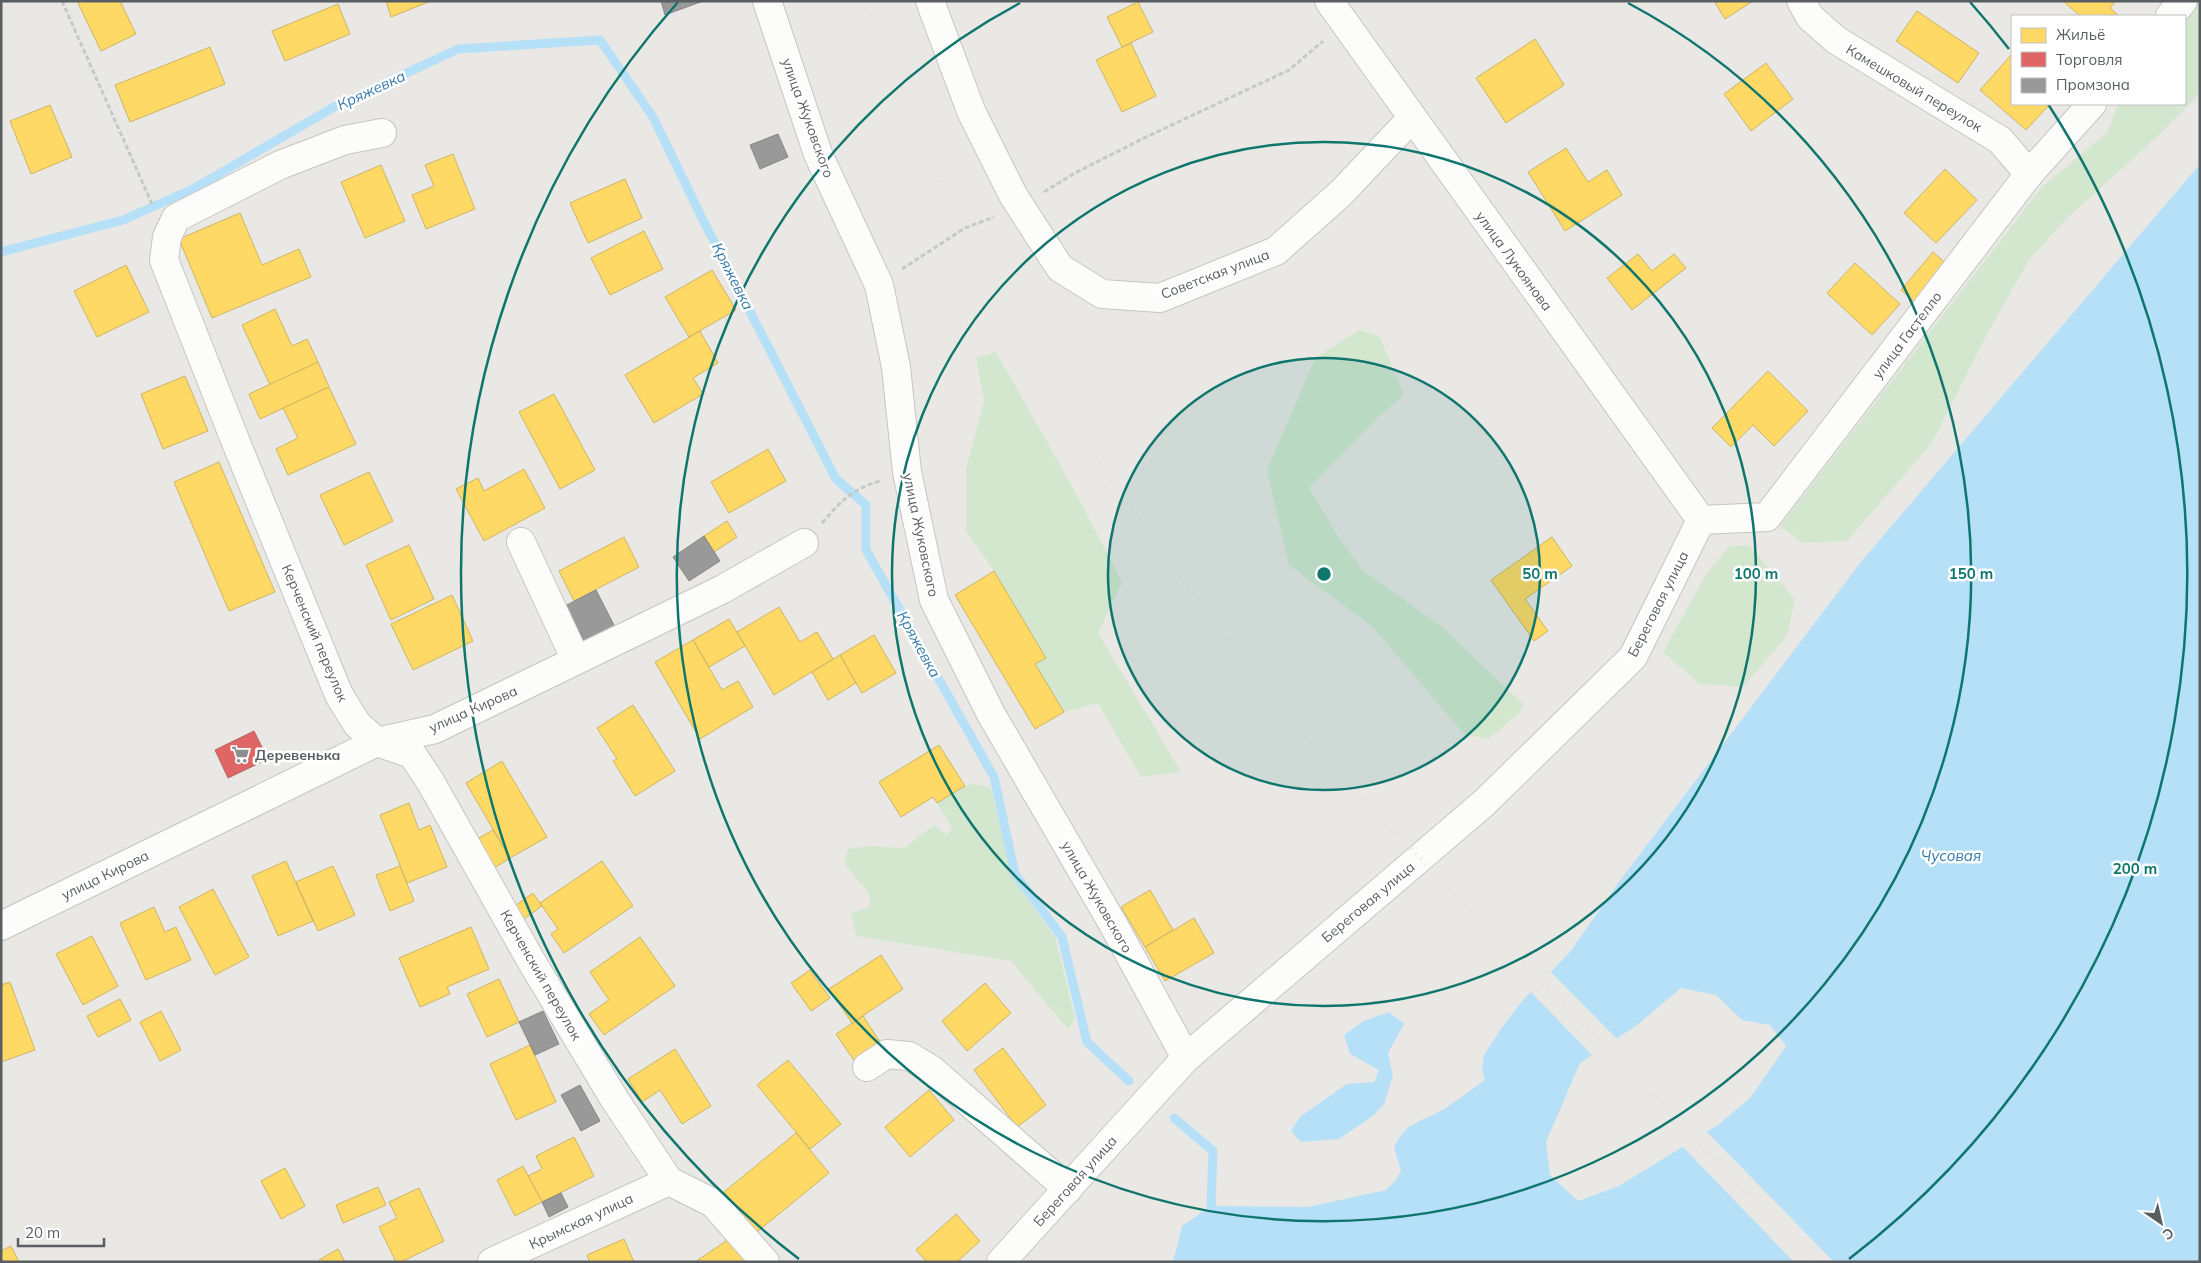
<svg xmlns="http://www.w3.org/2000/svg" width="2201" height="1263" font-family="Mulish,sans-serif">
<style>
.green{fill:#d2e7ce}
.water{fill:#b6e0f7;fill-rule:evenodd}
.pier{fill:#eae8e4}
.homes{fill:#ffd966;stroke:#cdb465}
.shops{fill:#e06666;stroke:#b86465}
.industry{fill:#999;stroke:#868788}
.lines{fill:none;stroke-linecap:round;stroke-linejoin:round}
.stream{stroke:#b6e0f7;stroke-width:9}
.minor-casing{stroke:#c5c5c4;stroke-width:30}
.path{stroke:#c4cac6;stroke-width:3;stroke-dasharray:5 2.5;stroke-linecap:butt}
.minor{stroke:#fcfcfb;stroke-width:28}
.rail{stroke:#e2e2e1;stroke-width:4;stroke-dasharray:1 6;stroke-linecap:butt}
.ring{fill:none;stroke:#0f766e;stroke-width:2.5}
.labels{text-anchor:middle;dominant-baseline:central;stroke-width:5;stroke-linejoin:round;paint-order:stroke}
.street-label{font-size:14px;fill:#595e62;stroke:#fff}
.poi-label{font-size:14px;font-weight:bold;fill:#595e62;stroke:#fff;text-anchor:start}
.water-label{font-size:15px;font-style:italic;fill:#367aac;stroke:#fff}
.centre{fill:#0f766e;stroke:#fff;stroke-width:2.5}
.ring-label{font-size:15px;text-anchor:middle;font-weight:bold;fill:#0f766e;stroke:#fff;stroke-width:5;stroke-linejoin:round;paint-order:stroke}
</style>
<rect width="100%" height="100%" fill="#eae8e4"/>
<g class="green">
<polygon points="2200,3 2200,93 2158,136 2066,219 2029,260 1986,336 1932,443 1847,541 1803,543 1780,526 2042,187 2108,132 2118,104 2185,104 2185,20"/>
<polygon points="1360,330 1379,336 1404,395 1378,417 1309,488 1338,536 1362,570 1441,626 1523,704 1520,712 1489,739 1464,734 1372,626 1289,565 1267,470 1316,357"/>
<polygon points="996,352 1072,486 1122,582 1098,633 1181,772 1141,777 1098,703 1064,712 1035,664 1046,658 994,571 966,531 966,469 984,401 976,358"/>
<polygon points="1749,545 1795,600 1787,636 1743,687 1700,684 1663,652 1704,578 1729,546"/>
<polygon points="975,784 991,788 1012,877 1055,937 1075,1019 1068,1029 1011,961 856,936 851,914 870,906 869,894 844,863 848,849 868,846 904,848 934,825 947,836 952,827 937,803 965,786"/>
</g>
<g class="water">
<path d="M2200,164V1262H1173L1182,1226L1211,1206L1308,1207L1386,1190L1395,1181L1401,1171L1394,1147C1407,1122 1416,1124 1439,1112C1455,1103 1470,1090 1485,1080L1482,1069L1484,1055L1500,1030L1523,1000L1570,952L1619,882L1860,563ZM1681,988L1716,995L1742,1020L1770,1025L1786,1046L1751,1097L1718,1125L1619,1186L1578,1201L1550,1175L1546,1142L1580,1063L1637,1025Z"/>
<polygon points="1389,1012 1404,1024 1388,1053 1393,1076 1384,1104 1373,1116 1339,1139 1301,1142 1291,1131 1301,1116 1347,1084 1374,1082 1379,1070 1350,1054 1344,1035 1364,1021"/>
</g>
<g class="pier">
<polygon points="1549,970 1618,1040 1594,1057 1529,990"/>
<polygon points="1705,1130 1834,1262 1794,1262 1681,1145"/>
</g>
<g class="homes">
<polygon points="77,1 120,1 136,34 101,51"/>
<polygon points="386,1 431,1 391,17"/>
<polygon points="1714,1 1753,1 1725,19"/>
<polygon points="2063,1 2116,1 2110,8 2119,16 2080,16"/>
<polygon points="1138,2 1153,32 1122,47 1107,17"/>
<polygon points="338,4 350,34 285,61 272,31"/>
<polygon points="1917,11 1979,53 1958,83 1896,41"/>
<polygon points="1535,39 1564,85 1506,123 1476,78"/>
<polygon points="1131,43 1156,96 1122,112 1096,60"/>
<polygon points="210,47 225,84 130,122 115,85"/>
<polygon points="2012,54 2012,104 2050,104 2026,130 1980,90"/>
<polygon points="1766,63 1793,99 1751,131 1724,94"/>
<polygon points="50,105 72,157 31,174 10,121"/>
<polygon points="1566,148 1588,182 1607,170 1622,195 1565,231 1528,172"/>
<polygon points="453,154 475,209 426,229 412,195 434,186 425,165"/>
<polygon points="381,165 405,221 365,238 341,182"/>
<polygon points="1945,169 1977,200 1936,243 1904,213"/>
<polygon points="625,179 642,218 588,243 570,203"/>
<polygon points="240,213 262,265 299,249 311,277 212,318 179,239"/>
<polygon points="644,231 663,269 610,295 591,258"/>
<polygon points="1933,252 1950,267 1918,305 1901,290"/>
<polygon points="1638,254 1652,271 1674,254 1686,268 1632,310 1607,278"/>
<polygon points="1855,263 1900,304 1872,335 1827,293"/>
<polygon points="126,265 149,312 97,337 74,291"/>
<polygon points="712,270 736,310 689,337 665,297"/>
<polygon points="275,309 292,346 307,339 318,362 270,385 242,325"/>
<polygon points="700,331 718,363 693,378 703,394 654,423 625,375"/>
<polygon points="318,362 329,387 260,419 249,394"/>
<polygon points="1768,371 1808,411 1774,446 1753,425 1731,447 1712,428"/>
<polygon points="185,376 208,431 163,449 141,394"/>
<polygon points="329,387 356,444 288,475 276,449 298,438 283,408"/>
<polygon points="554,394 595,470 560,489 519,412"/>
<polygon points="768,449 786,481 729,513 711,482"/>
<polygon points="219,462 275,592 229,611 174,482"/>
<polygon points="524,469 545,508 484,541 456,489 478,478 484,491"/>
<polygon points="369,472 393,521 344,545 320,495"/>
<polygon points="727,521 737,537 714,552 704,536"/>
<polygon points="624,537 639,567 574,601 559,571"/>
<polygon points="1552,537 1572,566 1525,599 1548,631 1534,641 1491,580"/>
<polygon points="409,545 434,599 391,620 366,565"/>
<polygon points="994,571 1046,658 1035,664 1064,712 1035,729 955,595"/>
<polygon points="452,595 473,641 413,670 391,624"/>
<polygon points="779,607 800,642 817,632 833,659 774,695 737,632"/>
<polygon points="729,619 745,646 709,667 693,640"/>
<polygon points="874,635 896,673 862,693 840,655"/>
<polygon points="693,640 722,690 738,681 753,707 700,739 655,662"/>
<polygon points="840,655 856,683 828,700 812,672"/>
<polygon points="633,705 675,771 635,796 613,761 617,759 597,728"/>
<polygon points="939,745 965,786 937,803 933,797 901,817 879,782"/>
<polygon points="502,761 547,837 510,858 466,783"/>
<polygon points="409,803 419,830 430,825 447,867 407,883 380,815"/>
<polygon points="493,830 510,858 494,868 477,839"/>
<polygon points="286,861 313,921 278,936 252,876"/>
<polygon points="602,861 633,906 564,953 551,934 558,929 540,903"/>
<polygon points="333,866 355,915 318,931 296,882"/>
<polygon points="400,866 414,901 390,911 376,875"/>
<polygon points="213,889 249,957 215,975 179,907"/>
<polygon points="1150,890 1173,930 1145,947 1121,907"/>
<polygon points="533,893 542,906 521,921 512,908"/>
<polygon points="154,907 165,932 176,927 191,960 146,980 120,923"/>
<polygon points="1194,918 1214,953 1165,981 1145,947"/>
<polygon points="471,927 489,969 447,987 450,994 420,1007 399,958"/>
<polygon points="92,936 118,986 83,1005 56,954"/>
<polygon points="640,937 675,986 604,1035 589,1014 609,1000 590,972"/>
<polygon points="881,955 903,989 852,1023 829,989"/>
<polygon points="810,970 830,998 811,1011 791,983"/>
<polygon points="499,979 519,1022 487,1037 467,994"/>
<polygon points="10,982 35,1050 1,1062 1,985"/>
<polygon points="985,983 1011,1013 967,1051 942,1021"/>
<polygon points="120,999 131,1020 98,1037 87,1016"/>
<polygon points="161,1011 181,1050 160,1061 140,1022"/>
<polygon points="863,1016 882,1045 855,1062 836,1034"/>
<polygon points="530,1045 556,1102 516,1120 490,1064"/>
<polygon points="1003,1048 1046,1105 1017,1127 974,1070"/>
<polygon points="675,1049 711,1106 682,1124 660,1090 642,1102 628,1079"/>
<polygon points="788,1060 841,1124 810,1149 757,1085"/>
<polygon points="929,1090 954,1120 910,1157 885,1127"/>
<polygon points="796,1133 829,1173 757,1232 724,1192"/>
<polygon points="574,1137 594,1176 542,1202 528,1176 542,1169 536,1156"/>
<polygon points="523,1166 542,1202 515,1216 497,1180"/>
<polygon points="285,1168 305,1206 281,1219 261,1181"/>
<polygon points="378,1187 386,1205 343,1223 336,1205"/>
<polygon points="419,1188 444,1241 401,1262 396,1262 379,1227 397,1218 389,1202"/>
<polygon points="956,1214 980,1241 957,1262 927,1262 916,1250"/>
<polygon points="732,1237 748,1262 695,1262"/>
<polygon points="624,1239 634,1262 590,1262 587,1255"/>
<polygon points="11,1246 19,1262 1,1262 1,1251"/>
<polygon points="338,1249 345,1262 320,1262 319,1260"/>
</g>
<polygon class="shops" points="254,731 268,759 228,778 215,750"/>
<g class="industry">
<polygon points="661,1 703,1 665,15"/>
<polygon points="778,134 788,157 760,169 750,145"/>
<polygon points="704,536 720,561 689,581 673,557"/>
<polygon points="596,590 615,627 585,642 565,606"/>
<polygon points="543,1011 559,1044 535,1055 519,1022"/>
<polygon points="580,1085 600,1121 581,1131 561,1095"/>
<polygon points="561,1193 568,1207 549,1217 542,1202"/>
</g>
<g class="lines">
<g class="stream">
<polyline points="1,252 123,220 193,189 334,107 458,49 600,40 653,117 703,220 836,479 866,505 866,550 994,777 1015,874 1062,937 1087,1042 1129,1081"/>
<polyline points="1174,1118 1213,1151 1211,1206 1219,1216"/>
</g>
<defs>
<g id="minor">
<polyline points="767,1 818,154 879,285 896,367 907,472 934,600 991,714 1113,924 1186,1058"/>
<polyline points="930,1 971,111 1013,195 1060,268 1102,294 1160,298 1276,251 1341,193 1412,118"/>
<polyline points="1329,1 1701,520"/>
<polyline points="1801,1 1810,17 1836,40 2000,140 2029,174"/>
<polyline points="2170,16 2183,1"/>
<polyline points="382,133 345,140 280,165 176,218 167,237 164,260 235,440 339,695 357,724 377,742 412,754 430,781 533,964 615,1100 669,1181 713,1203 765,1262"/>
<polyline points="1701,520 1767,517 2029,174 2092,104"/>
<polyline points="521,542 576,660"/>
<polyline points="1,926 377,742 435,729 723,589 804,543"/>
<polyline points="867,1067 887,1054 909,1056 932,1070 1068,1189"/>
<polyline points="492,1262 669,1181"/>
<polyline points="1001,1262 1186,1058 1484,803 1633,657 1701,520"/>
</g>
</defs>
<use href="#minor" class="minor-casing"/>
<g class="path">
<polyline points="62,1 152,204"/>
<polyline points="1044,192 1075,173 1142,139 1289,70 1323,41"/>
<polyline points="902,269 965,228 994,217"/>
<path d="M822,523C841,501 852,489 880,481"/>
<polyline points="893,625 910,614"/>
</g>
<use href="#minor" class="minor"/>
<path class="rail" d="M866,1C966,271 1117,514 1303,732C1364,803 1431,868 1496,935C1602,1044 1709,1153 1815,1262"/>
</g>
<circle cx="1324" cy="574" r="216" fill="#0f766e" fill-opacity=".12"/>
<g class="ring">
<circle cx="1324" cy="574" r="216"/>
<circle cx="1324" cy="574" r="432"/>
<path d="M1628 3A647 647 0 1 1 1020 3"/>
<path d="M799 1259A863 863 0 0 1 678 2M1970 2A863 863 0 0 1 2009 49M2048 104A863 863 0 0 1 1849 1259"/>
</g>
<defs>
<symbol id="supermarket-bare" viewBox="-9 -9 18 18"><path d="M-6-5.5h2.5l.6 2H6L4.5 2H-2.5L-4.4-4H-6ZM-1.5 3.2a1.3 1.3 0 1 0 .1 0ZM3 3.2a1.3 1.3 0 1 0 .1 0Z" fill="#8c8e90" stroke="#fff" stroke-width="2.5" paint-order="stroke"/></symbol>
</defs>
<g fill-rule="evenodd">
<use href="#supermarket-bare" x="228" y="742" width="25" height="25"/>
</g>
<g class="labels">
<g class="street-label">
<text transform="translate(1914 88) rotate(31)">Камешковый переулок</text>
<text transform="translate(808 118) rotate(70)">улица Жуковского</text>
<text transform="translate(1514 261) rotate(54)">улица Лукоянова</text>
<text transform="translate(1215 274) rotate(-21)">Советская улица</text>
<text transform="translate(1907 335) rotate(-53)">улица Гастелло</text>
<text transform="translate(921 535) rotate(78)">улица Жуковского</text>
<text transform="translate(1658 604) rotate(-63)">Береговая улица</text>
<text transform="translate(315 633) rotate(67)">Керченский переулок</text>
<text transform="translate(473 709) rotate(-24)">улица Кирова</text>
<text transform="translate(105 875) rotate(-26)">улица Кирова</text>
<text transform="translate(1097 897) rotate(60)">улица Жуковского</text>
<text transform="translate(1368 902) rotate(-40)">Береговая улица</text>
<text transform="translate(541 975) rotate(60)">Керченский переулок</text>
<text transform="translate(1075 1181) rotate(-48)">Береговая улица</text>
<text transform="translate(581 1221) rotate(-25)">Крымская улица</text>
</g>
<g class="poi-label">
<text x="255" y="755">Деревенька</text>
</g>
<g class="water-label">
<text transform="translate(371 90) rotate(-25)">Кряжевка</text>
<text transform="translate(733 276) rotate(63)">Кряжевка</text>
<text transform="translate(919 644) rotate(61)">Кряжевка</text>
<text x="1951" y="855">Чусовая</text>
</g>
</g>
<circle cx="1324" cy="574" r="8" class="centre"/>
<g class="ring-label">
<text x="1540" y="579">50 m</text>
<text x="1756" y="579">100 m</text>
<text x="1971" y="579">150 m</text>
<text x="2135" y="874">200 m</text>
</g>
<rect width="2201" height="1263" fill="none" stroke="#595e62" stroke-width="5"/>
<rect x="2011" y="15" width="175" height="90" fill="#ffffff" stroke="#bdbfc0"/>
<rect x="2021" y="28" width="25" height="15" fill="#ffd966" stroke="#bdbfc0"/>
<text x="2056" y="40" font-size="15" fill="#595e62">Жильё</text>
<rect x="2021" y="52" width="25" height="15" fill="#e06666" stroke="#bdbfc0"/>
<text x="2056" y="65" font-size="15" fill="#595e62">Торговля</text>
<rect x="2021" y="78" width="25" height="15" fill="#999999" stroke="#bdbfc0"/>
<text x="2056" y="90" font-size="15" fill="#595e62">Промзона</text>
<g transform="translate(2161 1223) rotate(146)" stroke="#ffffff" stroke-width="4" paint-order="stroke">
<path d="M0-4L9 19L0 12L-9 19Z" fill="#595e62"/>
<text y="-8" font-size="14" font-weight="bold" text-anchor="middle" fill="#595e62">С</text>
</g>
<path d="M18 1238v8h86v-8" fill="none" stroke="#595e62" stroke-width="2.5"/>
<text x="25" y="1238" font-size="15" fill="#595e62" stroke="#ffffff" stroke-width="4" paint-order="stroke">20 m</text>
</svg>
